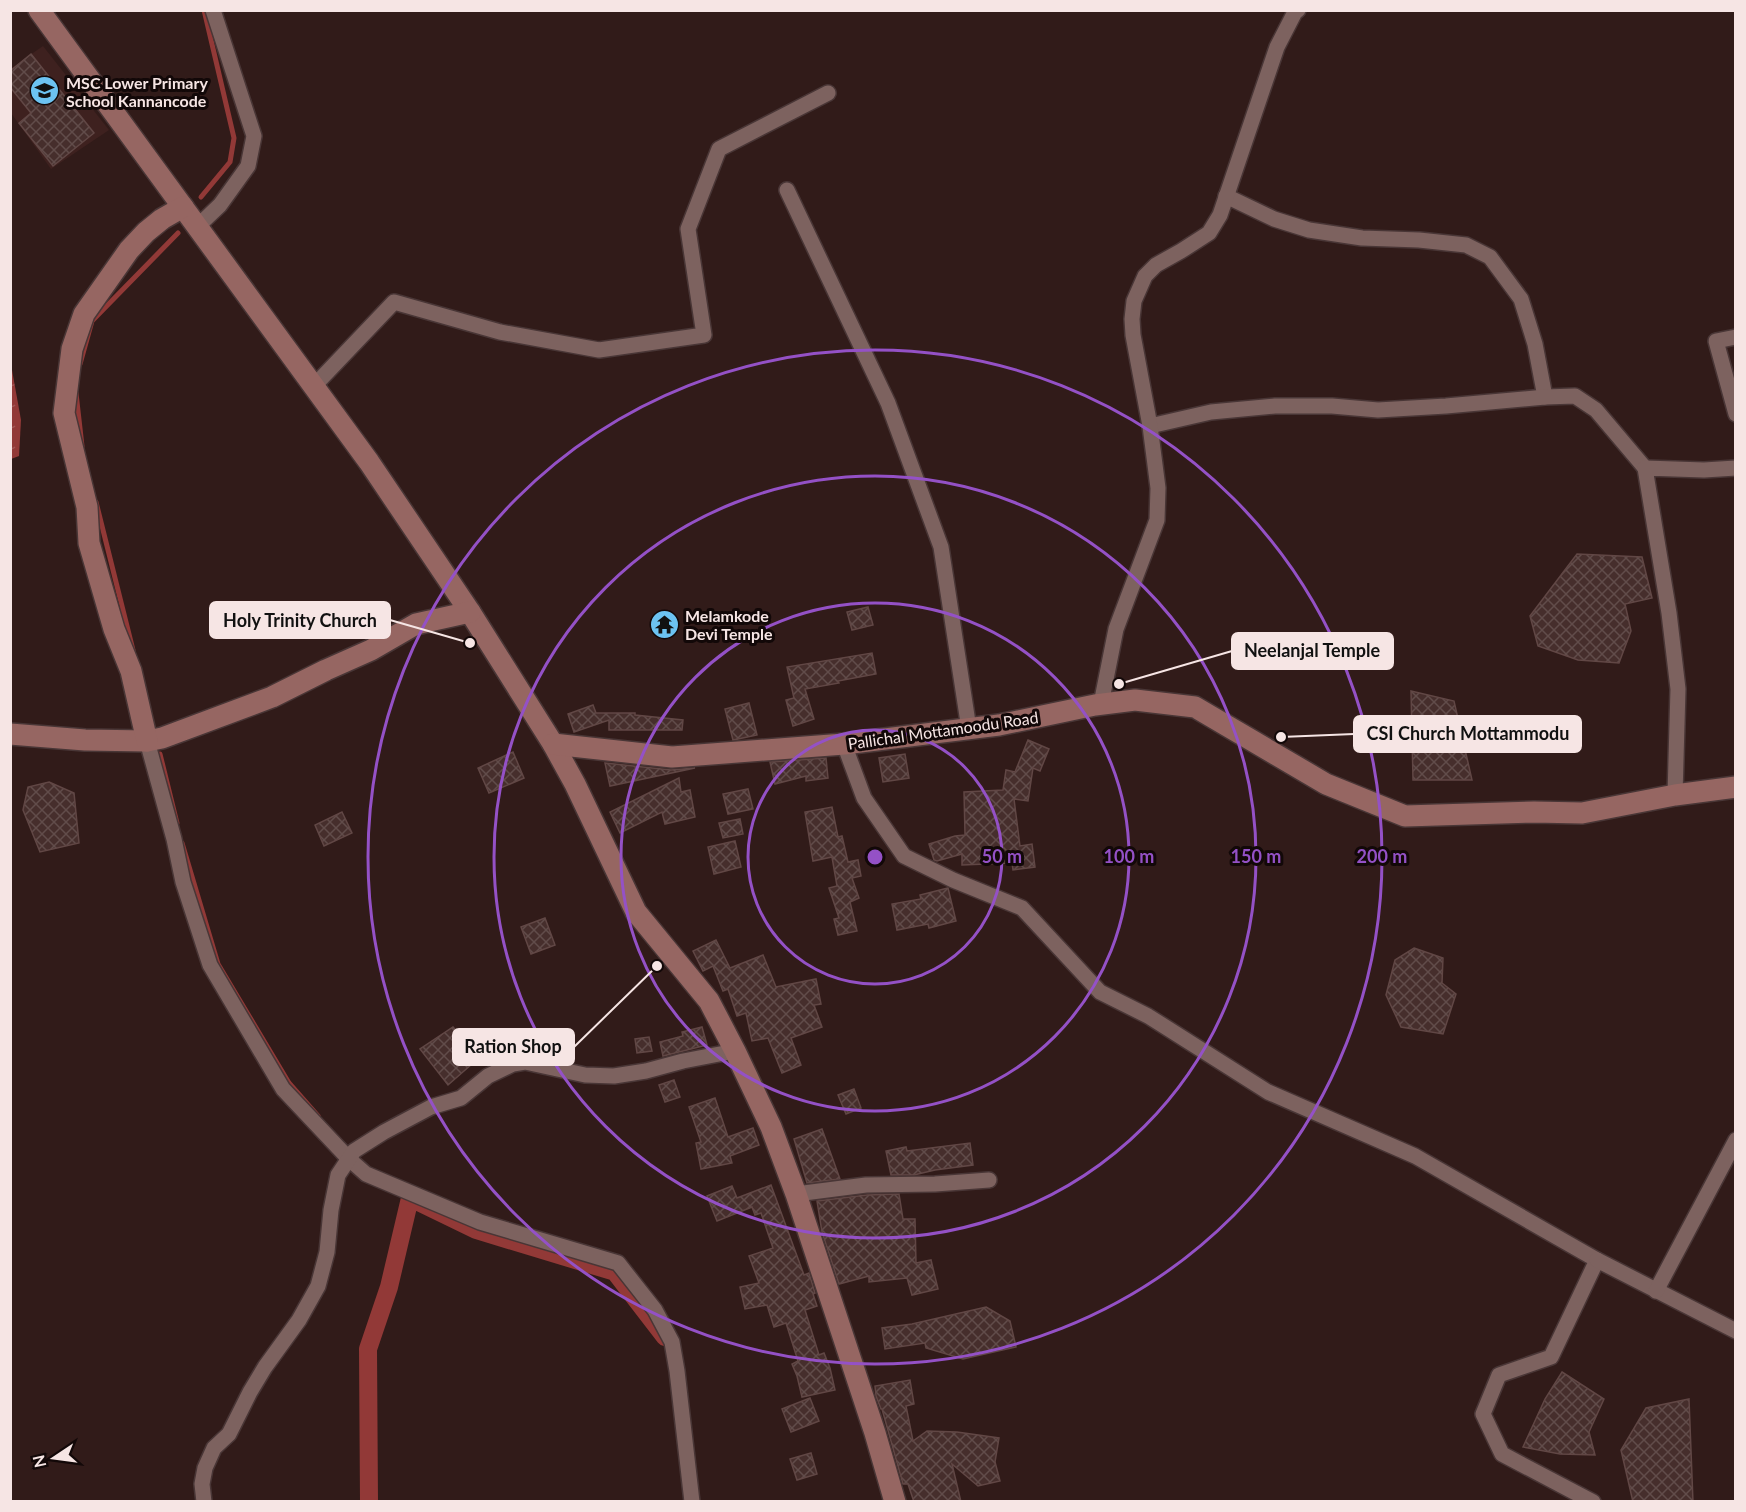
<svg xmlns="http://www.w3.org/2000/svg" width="1746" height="1512" font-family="Lato,sans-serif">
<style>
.built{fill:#3e211f}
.water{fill:url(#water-ripples)}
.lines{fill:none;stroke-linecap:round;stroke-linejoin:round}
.stream{stroke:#923937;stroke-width:5}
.canal{stroke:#923937;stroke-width:18}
.building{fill:url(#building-cross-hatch);stroke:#614745;stroke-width:1.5}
.street-casing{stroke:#493636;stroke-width:18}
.secondary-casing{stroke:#493636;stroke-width:24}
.street{stroke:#7d625f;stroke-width:15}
.secondary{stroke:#966662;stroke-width:21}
.ring{fill:none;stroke:#9451c6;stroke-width:3}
.labels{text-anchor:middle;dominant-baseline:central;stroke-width:6;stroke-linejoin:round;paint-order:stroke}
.poi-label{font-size:16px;font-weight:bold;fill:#f6e5e4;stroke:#120808;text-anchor:start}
.street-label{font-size:16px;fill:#f6e5e4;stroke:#120808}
.centre{fill:#9451c6;stroke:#120808;stroke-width:3}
.ring-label{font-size:18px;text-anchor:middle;font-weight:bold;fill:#9451c6;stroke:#120808;stroke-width:6;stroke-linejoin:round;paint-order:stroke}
.leader{fill:none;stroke:#f6e5e4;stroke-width:2}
.callout-dot{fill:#f6e5e4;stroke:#120808;stroke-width:2}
.callout{fill:#f6e5e4;stroke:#f6e5e4;stroke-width:2}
.callout-label{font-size:18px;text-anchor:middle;font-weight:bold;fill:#111}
</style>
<defs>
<pattern id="water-ripples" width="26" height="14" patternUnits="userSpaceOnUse" patternTransform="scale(1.5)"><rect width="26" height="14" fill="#923937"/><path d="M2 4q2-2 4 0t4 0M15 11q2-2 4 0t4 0" fill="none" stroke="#a25654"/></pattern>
<pattern id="building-cross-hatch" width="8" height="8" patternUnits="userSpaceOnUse" patternTransform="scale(1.5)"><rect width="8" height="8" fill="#462e2c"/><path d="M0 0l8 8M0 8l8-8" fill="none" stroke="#614c4a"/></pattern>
</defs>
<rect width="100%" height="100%" fill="#311b19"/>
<polygon class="built" points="43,46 109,130 51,169 11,113 10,69"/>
<polygon class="water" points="10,359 21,420 19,456 11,459"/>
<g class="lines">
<g class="stream">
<polyline points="201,197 230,162 234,138 204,10"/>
<polyline points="80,364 92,321 178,233"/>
<polyline points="76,393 82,446"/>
<polyline points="96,502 133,650"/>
<polyline points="160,754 177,823"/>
<polyline points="182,843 218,964 289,1083 318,1116"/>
</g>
<polyline class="canal" points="369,1502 368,1349 389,1287 410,1198 476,1230 615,1272 665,1337"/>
</g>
<g class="building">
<polygon points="31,54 94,133 53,166 19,123 31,113 10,87 10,71"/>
<polygon points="1577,554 1642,557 1652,598 1625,604 1631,631 1619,663 1578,660 1538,646 1530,616"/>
<polygon points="868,607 873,625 852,630 847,612"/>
<polygon points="872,653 876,674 838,681 839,683 805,689 814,719 793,726 786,700 794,698 787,667"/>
<polygon points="1411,691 1454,701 1472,780 1413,780"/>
<polygon points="749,703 757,735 733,740 725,709"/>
<polygon points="593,705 596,713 635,713 635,715 683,720 682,730 609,730 609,720 574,732 568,714"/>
<polygon points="1028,740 1049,749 1040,771 1033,768 1028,801 1014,799 1020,846 1032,844 1035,867 1013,870 1012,863 962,865 962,854 937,861 934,860 929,844 955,836 965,835 964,792 1003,790 1006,770 1015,772"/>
<polygon points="513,752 524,778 489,793 478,768"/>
<polygon points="905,754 909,778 883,782 879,758"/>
<polygon points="826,758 828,778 806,781 806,776 775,784 770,762"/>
<polygon points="605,763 671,770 695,768 610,786"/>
<polygon points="679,778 681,792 690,790 695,817 665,824 662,812 620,833 610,812"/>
<polygon points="49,782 74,793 79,843 40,852 23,810 28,787"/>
<polygon points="748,789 753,809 728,814 723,794"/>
<polygon points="832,807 838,837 842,836 848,862 858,860 861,876 852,878 859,898 850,902 857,931 838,935 834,919 839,918 829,888 837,886 832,857 813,861 805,812"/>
<polygon points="342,812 352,833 324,846 315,825"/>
<polygon points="740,819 743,834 723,838 719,823"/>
<polygon points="735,841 741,867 714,874 708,847"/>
<polygon points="948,888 956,921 929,928 928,924 897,930 892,904 921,899 920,895"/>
<polygon points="545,918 555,945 531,954 521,927"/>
<polygon points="716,940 730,968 763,955 776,987 816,979 821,1004 814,1005 822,1027 791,1038 801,1065 782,1073 768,1038 752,1041 746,1013 737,1016 728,989 723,991 713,966 703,971 693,951"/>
<polygon points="1414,948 1443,958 1442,983 1456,994 1443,1034 1401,1027 1386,995 1395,960"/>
<polygon points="453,1027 480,1057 448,1085 420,1049"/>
<polygon points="702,1027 707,1045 663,1056 660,1042 683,1036 682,1032"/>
<polygon points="649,1037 652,1051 637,1053 635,1039"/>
<polygon points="674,1080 680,1097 665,1102 659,1085"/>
<polygon points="854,1089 861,1108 846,1114 838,1095"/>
<polygon points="715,1098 728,1137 753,1128 759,1145 730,1156 732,1163 701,1169 696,1143 701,1142 689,1107"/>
<polygon points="822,1129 840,1179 807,1183 794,1139"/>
<polygon points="970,1143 973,1165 935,1170 914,1175 891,1175 886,1151 906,1147 907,1151"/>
<polygon points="771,1185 804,1275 809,1273 815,1293 813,1294 817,1306 805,1310 819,1355 824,1353 830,1368 835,1390 802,1397 797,1376 792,1364 798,1361 786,1323 774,1327 767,1305 745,1309 740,1287 759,1283 749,1256 773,1248 761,1213 755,1215 752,1207 717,1221 707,1196 732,1186 737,1198"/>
<polygon points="899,1194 903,1219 915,1219 916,1263 931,1260 938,1289 912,1295 907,1278 869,1282 869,1276 839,1284 822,1232 817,1201 867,1195"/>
<polygon points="986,1307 1010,1321 1016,1347 963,1359 926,1348 925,1343 885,1349 882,1328 912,1324"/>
<polygon points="1562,1372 1604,1399 1589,1432 1595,1455 1560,1454 1523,1447 1545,1399"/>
<polygon points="910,1380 914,1404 906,1406 913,1441 927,1431 957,1432 999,1438 995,1462 1000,1481 978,1486 952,1464 961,1502 914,1502 908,1484 903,1484 882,1409 881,1409 876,1396 875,1386"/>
<polygon points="810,1398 819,1421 791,1432 782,1409"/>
<polygon points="1689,1399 1693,1502 1633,1502 1621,1450 1646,1408"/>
<polygon points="811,1453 817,1474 797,1480 790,1459"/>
</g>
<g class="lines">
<defs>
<g id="street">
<polyline points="787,190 888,403 941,547 969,729"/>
<polyline points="1226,196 1274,219 1309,230 1362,238 1419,240 1466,245 1490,257 1521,299 1535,344 1545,397"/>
<polyline points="197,227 220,205 248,166 254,136 213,10"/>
<polyline points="1736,337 1716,341 1736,414"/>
<polyline points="314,386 394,302 500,332 599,350 704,335 688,229 719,149 828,93"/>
<polyline points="1150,426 1211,412 1275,406 1332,406 1378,410 1446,406 1545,397 1575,396 1596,410 1645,468"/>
<polyline points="1101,704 1116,629 1157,520 1158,488 1150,426 1133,335 1132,319 1134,301 1145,276 1156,265 1181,251 1209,233 1220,215 1277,47 1295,12 1298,10"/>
<polyline points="147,741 174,839 183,882 210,965 283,1089 349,1159 366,1174 480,1222 618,1263 655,1310 672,1342 677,1371 692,1502"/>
<polyline points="844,744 864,798 904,856 953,880 1022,908 1100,992 1148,1016 1268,1092 1415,1156 1597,1260 1551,1357 1499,1375 1483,1414 1502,1454 1593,1502"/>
<polyline points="1675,795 1678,689 1669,613 1645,468 1704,470 1736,468"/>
<polyline points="796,1194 866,1185 935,1184 989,1180"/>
<polyline points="1597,1260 1736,1331"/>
<polyline points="1656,1291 1736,1140"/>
<polyline points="204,1502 202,1484 205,1468 214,1448 229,1434 250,1392 265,1367 299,1320 318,1286 327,1252 331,1210 338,1175 354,1151 384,1132 431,1107 461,1098 488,1076 513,1064 525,1062 585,1075 614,1076 646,1071 683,1061 735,1051"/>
</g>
<g id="secondary">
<polyline points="39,10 369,462 470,612 553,744 575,784 636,912 709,1001 735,1051 771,1127 796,1194 875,1433 895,1502"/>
<polyline points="10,734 85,740 147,741 162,738 272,697 326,670 371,650 416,624 470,612"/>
<polyline points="147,741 131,671 114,629 89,543 87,507 64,413 72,349 84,314 129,250 146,232 162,219 183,207"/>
<polyline points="553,744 672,757 844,744 999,725 1095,705 1135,700 1195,707 1326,784 1405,816 1534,812 1582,813 1675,795 1736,787"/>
</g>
</defs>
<use href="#street" class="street-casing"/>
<use href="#secondary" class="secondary-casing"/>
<use href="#street" class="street"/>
<use href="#secondary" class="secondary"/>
</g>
<g class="ring">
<circle cx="875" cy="857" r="127"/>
<circle cx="875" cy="857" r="254"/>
<circle cx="875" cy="857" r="381"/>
<circle cx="875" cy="857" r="507"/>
</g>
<defs>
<symbol id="school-disc" viewBox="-11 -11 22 22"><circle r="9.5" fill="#6cc3f2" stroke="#120808"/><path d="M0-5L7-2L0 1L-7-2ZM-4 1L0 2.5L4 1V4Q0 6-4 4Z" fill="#111"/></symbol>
<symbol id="temple-disc" viewBox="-11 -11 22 22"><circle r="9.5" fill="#6cc3f2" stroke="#120808"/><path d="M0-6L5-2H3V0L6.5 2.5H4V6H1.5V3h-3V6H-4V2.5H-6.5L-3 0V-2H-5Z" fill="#111"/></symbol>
</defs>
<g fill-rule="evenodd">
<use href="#school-disc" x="28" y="74" width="33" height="33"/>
<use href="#temple-disc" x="648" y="608" width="33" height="33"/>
</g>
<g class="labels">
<g class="poi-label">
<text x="66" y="82">MSC Lower Primary<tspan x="66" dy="18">School Kannancode</tspan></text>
<text x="685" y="615">Melamkode<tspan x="685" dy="18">Devi Temple</tspan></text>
</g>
<g class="street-label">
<text transform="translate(943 730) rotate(-8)">Pallichal Mottamoodu Road</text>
</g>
</g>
<circle cx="875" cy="857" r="9" class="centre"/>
<g class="ring-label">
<text x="1002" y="863">50 m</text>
<text x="1129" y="863">100 m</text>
<text x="1256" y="863">150 m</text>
<text x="1382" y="863">200 m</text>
</g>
<path class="leader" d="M470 643L390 620M1119 684L1232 651M1281 737L1354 734M657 966L574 1047"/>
<g class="callout-dot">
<circle cx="470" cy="643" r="6"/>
<circle cx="1119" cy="684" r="6"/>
<circle cx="1281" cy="737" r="6"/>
<circle cx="657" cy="966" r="6"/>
</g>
<g class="callout">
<rect x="210" y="602" width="180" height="36" rx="6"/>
<rect x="1232" y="633" width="161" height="36" rx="6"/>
<rect x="1354" y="716" width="227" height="36" rx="6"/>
<rect x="453" y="1029" width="121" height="36" rx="6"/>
</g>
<g class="callout-label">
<text x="300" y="627">Holy Trinity Church</text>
<text x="1312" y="657">Neelanjal Temple</text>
<text x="1468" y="740">CSI Church Mottammodu</text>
<text x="513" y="1053">Ration Shop</text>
</g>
<rect width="1746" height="1512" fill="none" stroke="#f6e5e4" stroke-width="24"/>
<g transform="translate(54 1458) rotate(257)" stroke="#120808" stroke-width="4.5" paint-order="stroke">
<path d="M0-4.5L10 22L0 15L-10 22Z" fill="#f6e5e4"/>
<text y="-9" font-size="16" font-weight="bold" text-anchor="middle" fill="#f6e5e4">N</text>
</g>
</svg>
